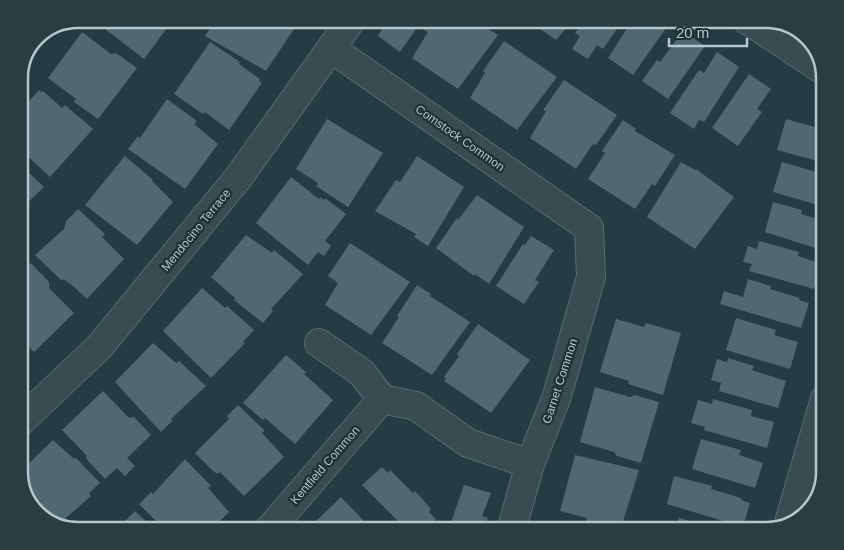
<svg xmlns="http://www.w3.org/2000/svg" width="844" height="550" font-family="Arial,sans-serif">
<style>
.building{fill:#4e6a70}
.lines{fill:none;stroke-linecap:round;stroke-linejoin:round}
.minor-casing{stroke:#586d72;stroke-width:30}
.minor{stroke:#374d52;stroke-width:28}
.labels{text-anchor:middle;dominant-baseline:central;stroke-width:4.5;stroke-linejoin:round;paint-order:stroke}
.street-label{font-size:12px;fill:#b4c7cc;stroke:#1c3237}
.rim{fill:none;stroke:#b4c7cc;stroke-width:2.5}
</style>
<rect width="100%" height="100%" fill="#233d42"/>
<g class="building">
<polygon points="92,19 171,19 173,20 144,59"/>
<polygon points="221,19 291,19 298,23 266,71 205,36 215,21 218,23"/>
<polygon points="388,19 423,19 400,52 378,36"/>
<polygon points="432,19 472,19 498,35 458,89 412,58 428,32 424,30"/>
<polygon points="546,19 574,19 556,40 539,28"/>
<polygon points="585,19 624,19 603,49 597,45 588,59 572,49 580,36 575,33"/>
<polygon points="639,19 667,19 671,21 633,75 608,58 630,24 634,27"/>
<polygon points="683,31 705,46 668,99 642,81 657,60 660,62"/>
<polygon points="82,32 111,54 116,53 137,68 98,119 74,102 76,99 48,78"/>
<polygon points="504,41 557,77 517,130 470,98 485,73 483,71"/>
<polygon points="210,42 240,62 239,64 260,79 259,81 262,83 229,130 205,112 203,114 174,94"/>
<polygon points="717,52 739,67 704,122 699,120 694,129 670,113 699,70 704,73"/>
<polygon points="749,74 771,89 757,109 762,112 738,146 712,128"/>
<polygon points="564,80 617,115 596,145 593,144 576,169 530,138 546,111 543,110"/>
<polygon points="39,90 41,92 43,91 62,108 65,105 93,129 50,177 19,148 19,113"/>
<polygon points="167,99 197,121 194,124 218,144 185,189 128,149 138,136 140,138"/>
<polygon points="327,119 383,153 348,207 316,186 318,183 296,169"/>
<polygon points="786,119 825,130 825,163 777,150"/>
<polygon points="623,120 636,129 635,131 675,155 655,186 652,184 635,209 588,179 605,153 602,151"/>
<polygon points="125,156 153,180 152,181 173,202 137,245 85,205"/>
<polygon points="417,156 464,187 428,246 414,237 416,234 375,211 396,180 400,182"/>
<polygon points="681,162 695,170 696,169 734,197 695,249 647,217"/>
<polygon points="782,162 823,174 822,177 825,178 825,207 773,192"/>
<polygon points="19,163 44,187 19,211"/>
<polygon points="291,177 319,199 320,197 324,200 325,198 346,214 325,241 331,246 324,256 318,252 308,265 256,223"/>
<polygon points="477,195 524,227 489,284 475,274 474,276 436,248 457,218 458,220"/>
<polygon points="773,202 802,210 801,214 825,221 825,251 765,232"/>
<polygon points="78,209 105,234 102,237 124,259 87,299 73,286 63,279 62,281 35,255 64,229 66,221"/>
<polygon points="246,235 272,253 274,250 303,274 271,309 273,311 263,323 234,300 235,298 211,277"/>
<polygon points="531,236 554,250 535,280 539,282 524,304 496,286 523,244 525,245"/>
<polygon points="759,241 799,252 798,256 822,264 814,289 749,271 752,264 743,262 748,246 757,249"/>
<polygon points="350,243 410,282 371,335 325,305 338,283 328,276"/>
<polygon points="31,263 49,282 49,288 74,313 34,352 19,336 19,275"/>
<polygon points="748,279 771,286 770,289 800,298 799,300 809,303 801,328 720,304 724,291 743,297"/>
<polygon points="417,285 431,294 430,296 470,322 432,375 382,343 399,317 397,316"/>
<polygon points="202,288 225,308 227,306 254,330 243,342 245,343 211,378 163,331"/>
<polygon points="736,318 776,330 774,335 798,342 790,369 726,350"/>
<polygon points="616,319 644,327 646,323 681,333 663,395 628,384 629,381 600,372"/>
<polygon points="478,324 530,360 491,413 444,381 446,379 444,377 459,356 457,354"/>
<polygon points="153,343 176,363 179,361 206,386 171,419 173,420 161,432 115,382"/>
<polygon points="286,355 306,372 304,374 333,400 295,444 265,418 263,420 243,403"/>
<polygon points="19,358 24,363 19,368"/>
<polygon points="728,358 754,366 752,370 786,381 778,408 719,391 721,383 711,380 717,359 727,362"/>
<polygon points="595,387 630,397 635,395 659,402 641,463 617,456 614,452 580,442"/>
<polygon points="103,391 128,417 132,418 133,416 151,435 127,458 135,466 125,476 117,468 105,479 88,461 86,457 87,456 62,430"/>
<polygon points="713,399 752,410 751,416 774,422 767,448 704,430 705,427 691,423 698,400 712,404"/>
<polygon points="238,405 265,431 262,433 284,457 244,496 220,472 218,474 214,472 195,453 229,419 227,416"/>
<polygon points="701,439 741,450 739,455 763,463 755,488 692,469"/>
<polygon points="53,440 74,459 76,458 100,483 89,493 91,496 58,525 52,524 38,509 19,477 19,473"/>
<polygon points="575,455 639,470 620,531 586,522 587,518 560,511"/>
<polygon points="185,459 211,486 208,488 229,512 210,531 165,530 139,504 151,492 153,494"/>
<polygon points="382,467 388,473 390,470 413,493 415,491 431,509 429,512 436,519 424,531 408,531 362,485"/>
<polygon points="674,476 712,486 711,489 741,498 741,500 750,503 743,527 667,504"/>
<polygon points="464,485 491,493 482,516 488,518 483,531 448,531"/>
<polygon points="341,497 363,520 351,531 313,531 311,526"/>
<polygon points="135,511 156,531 111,531 122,520 124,522"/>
<polygon points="679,518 704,525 703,529 707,531 675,531"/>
<polygon points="555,525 576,531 553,531"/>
</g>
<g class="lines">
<defs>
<g id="minor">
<polyline points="746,19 823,70"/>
<polyline points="332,49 589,228 591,277 557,396 530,464 511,531"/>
<polyline points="319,343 362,373 382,399 416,406 468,443 530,464"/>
<polyline points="19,423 100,346 238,178 352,19"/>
<polyline points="788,526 825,399"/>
<polyline points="268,531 382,399"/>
</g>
</defs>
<use href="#minor" class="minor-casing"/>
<use href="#minor" class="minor"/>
</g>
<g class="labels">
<g class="street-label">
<text transform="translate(460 138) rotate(35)">Comstock Common</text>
<text transform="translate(196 230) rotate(-51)">Mendocino Terrace</text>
<text transform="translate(560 381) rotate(-72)">Garnet Common</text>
<text transform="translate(325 465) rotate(-49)">Kentfield Common</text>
</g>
</g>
<path d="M0 0H844V550H0ZM78 28H766A50 50 0 0 1 816 78V472A50 50 0 0 1 766 522H78A50 50 0 0 1 28 472V78A50 50 0 0 1 78 28Z" fill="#283e43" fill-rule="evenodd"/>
<path class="rim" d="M78 28H766A50 50 0 0 1 816 78V472A50 50 0 0 1 766 522H78A50 50 0 0 1 28 472V78A50 50 0 0 1 78 28Z"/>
<path d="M669 38v8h78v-8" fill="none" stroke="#b4c7cc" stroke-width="2.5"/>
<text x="676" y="38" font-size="15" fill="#b4c7cc" stroke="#1c3237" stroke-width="4" paint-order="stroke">20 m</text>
</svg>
